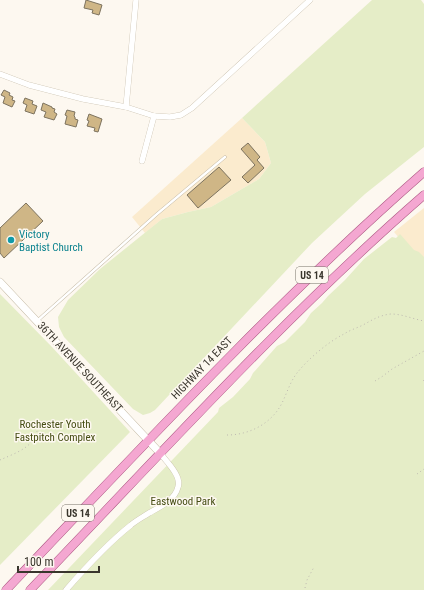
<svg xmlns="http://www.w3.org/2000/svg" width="424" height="590" font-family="'Roboto Condensed',sans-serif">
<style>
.built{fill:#fbebce}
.green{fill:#e5edc7}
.building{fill:#cfb686;stroke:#7d735f}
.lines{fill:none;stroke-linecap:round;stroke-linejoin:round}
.service-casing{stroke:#c3b8a3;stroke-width:3.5}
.minor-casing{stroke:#c3b8a3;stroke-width:6}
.tertiary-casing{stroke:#c3b8a3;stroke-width:8}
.primary-casing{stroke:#ad5983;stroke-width:9}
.path{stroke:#beb9b1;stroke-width:1;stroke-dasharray:1 3;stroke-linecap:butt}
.service{stroke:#fff;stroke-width:2.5}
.minor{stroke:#fff;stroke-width:5.5}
.tertiary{stroke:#fff;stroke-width:7}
.primary{stroke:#f4a7d1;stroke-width:8}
.culture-dot{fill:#0f9aa8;stroke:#fdf8f0;stroke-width:1.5}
.labels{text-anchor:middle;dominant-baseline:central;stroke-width:3;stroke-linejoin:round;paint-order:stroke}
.shield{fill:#fdf8f0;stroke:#747067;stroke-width:1}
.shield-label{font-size:10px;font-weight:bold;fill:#39352c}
.culture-label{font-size:11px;fill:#0d838f;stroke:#fdf8f0;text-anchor:start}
.street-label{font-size:11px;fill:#39352c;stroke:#fdf8f0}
.park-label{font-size:11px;fill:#454d13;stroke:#fdf8f0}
</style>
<rect width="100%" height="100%" fill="#fdf8f0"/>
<g class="built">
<polygon points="242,118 265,142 271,163 259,179 211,207 188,212 162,219 145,233 132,217"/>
<polygon points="424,208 424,266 394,232"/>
</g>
<g class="green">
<polygon points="372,0 421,0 424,4 424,147 365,194 312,243 155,410 150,413 143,415 133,409 64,337 59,327 58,317 68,300 100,269 162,219 188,212 211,207 259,179 271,163 265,142 242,118"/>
<polygon points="400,234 414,250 419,252 424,257 424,590 48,590 218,412 219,408 233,397 250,379 253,373 277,346 285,342 305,322 311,313 322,303 328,296 345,280 364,259 392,237 396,238"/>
<polygon points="0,294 52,347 130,432 0,565"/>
</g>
<g class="building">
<polygon points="86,0 102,5 99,15 92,13 93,10 84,8"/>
<polygon points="4,90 10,93 9,95 13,97 12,100 15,101 12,107 3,103 5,97 1,95"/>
<polygon points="25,98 33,101 32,104 37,106 34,114 25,111 27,105 23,103"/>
<polygon points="43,103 52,107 52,108 55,109 54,112 57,114 54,120 44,117 46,112 41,110"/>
<polygon points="67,110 75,112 74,116 75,117 75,119 78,120 76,127 65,124 67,116 65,115"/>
<polygon points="89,114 102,119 98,132 94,131 95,128 87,126 89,121 87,120"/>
<polygon points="248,143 260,157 257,160 264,168 248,183 242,177 255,165 241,149"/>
<polygon points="219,167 231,180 198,208 187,195"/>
<polygon points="26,203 43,221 4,258 0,253 0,228"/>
</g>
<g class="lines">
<defs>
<polyline id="service" points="37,321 157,214 225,157"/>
<g id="minor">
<polyline points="0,74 29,85 83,99 126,107 154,116 170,117 181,115 192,108 310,0"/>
<polyline points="126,107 136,0"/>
<polyline points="142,161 154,116"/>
<path d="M66,590C86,567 107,544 131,525C137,520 143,517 149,513C160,507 175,500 178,487C182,476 166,461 160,453"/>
</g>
<polyline id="tertiary" points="0,282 160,453"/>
<g id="primary">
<path d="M6,590C142,447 276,302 424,172"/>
<path d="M30,590C159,456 284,317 424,195"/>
</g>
</defs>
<use href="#service" class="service-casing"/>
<use href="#minor" class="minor-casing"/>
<use href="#tertiary" class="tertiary-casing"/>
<use href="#primary" class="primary-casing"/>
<g class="path">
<polyline points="375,381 383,376 392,369 424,351"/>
<polyline points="423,381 424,380"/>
<path d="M227,435C250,435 272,423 282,403C287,393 290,382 297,373C308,359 328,342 344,334C350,330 357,328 363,325C372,320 380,315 391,314C402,314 413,319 424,321"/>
<path d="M0,460C11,455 26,450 33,440C36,436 36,431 40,427"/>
<polyline points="417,474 424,469"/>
<polyline points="305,588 307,580 314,567"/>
</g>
<use href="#service" class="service"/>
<use href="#minor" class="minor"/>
<use href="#tertiary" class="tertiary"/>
<use href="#primary" class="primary"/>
</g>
<circle class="culture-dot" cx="11" cy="240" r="4"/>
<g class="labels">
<g class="shield">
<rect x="296" y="267" width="32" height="16" rx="3"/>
<rect x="62" y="505" width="32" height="16" rx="3"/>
</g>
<g class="shield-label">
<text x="312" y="275">US 14</text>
<text x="78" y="513">US 14</text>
</g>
<g class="culture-label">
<text x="19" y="234">Victory<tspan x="19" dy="13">Baptist Church</tspan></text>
</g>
<g class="street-label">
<text transform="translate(80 367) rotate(47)">36TH AVENUE SOUTHEAST</text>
<text transform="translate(202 368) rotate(-46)">HIGHWAY 14 EAST</text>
</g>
<g class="park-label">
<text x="55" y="424">Rochester Youth<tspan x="55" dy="13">Fastpitch Complex</tspan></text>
<text x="183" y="501">Eastwood Park</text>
</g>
</g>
<path d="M18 566v6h81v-6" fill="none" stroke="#39352c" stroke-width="2"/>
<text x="24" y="566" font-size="12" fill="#39352c" stroke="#fdf8f0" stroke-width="3" paint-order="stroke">100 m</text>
</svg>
